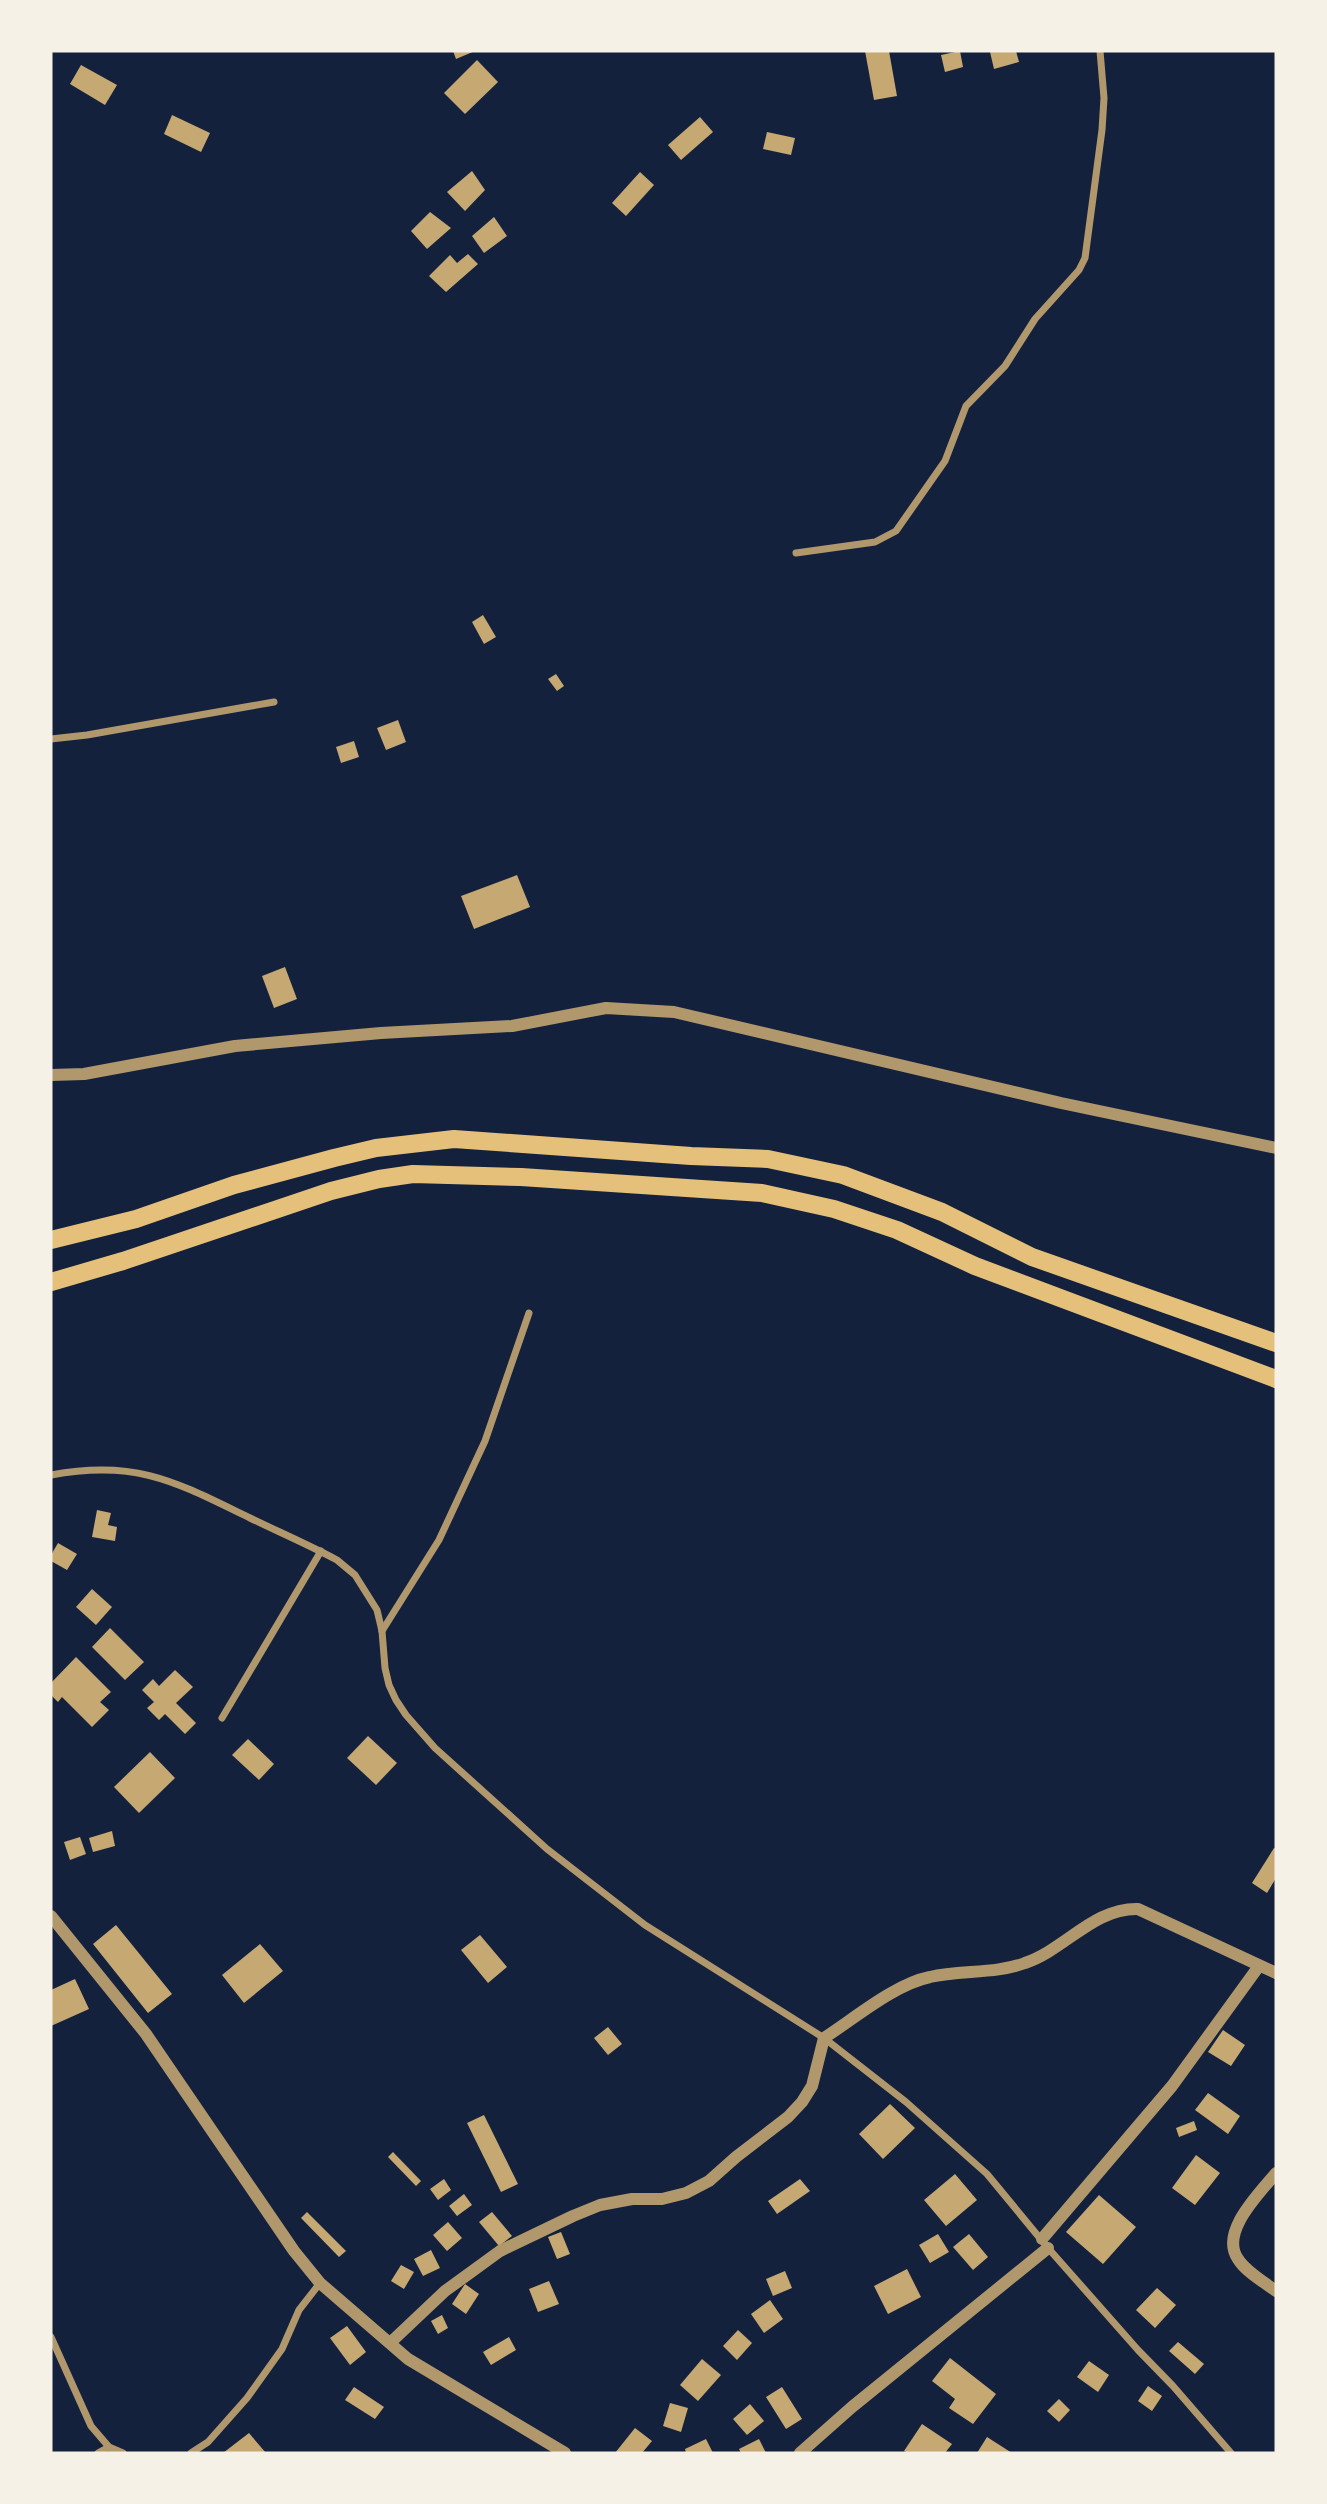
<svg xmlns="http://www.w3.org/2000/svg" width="1327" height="2504" font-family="'Titillium Web',sans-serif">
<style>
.building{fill:#c6a872}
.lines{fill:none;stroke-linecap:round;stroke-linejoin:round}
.minor{stroke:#b1986c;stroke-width:7}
.tertiary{stroke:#b1986c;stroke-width:12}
.trunk{stroke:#e5c07b;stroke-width:18}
</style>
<rect width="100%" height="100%" fill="#14213d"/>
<g class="building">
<polygon points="453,51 475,51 456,59"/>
<polygon points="865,51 889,51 897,96 874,100"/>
<polygon points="960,51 963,67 945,72 941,55"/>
<polygon points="1016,51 1019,62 994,69 990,52"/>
<polygon points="477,60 498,82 465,114 444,93"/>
<polygon points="81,65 117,85 105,105 70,84"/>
<polygon points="172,115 210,133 201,152 164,134"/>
<polygon points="700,117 713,132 681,160 668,145"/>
<polygon points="767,132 795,138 791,155 763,149"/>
<polygon points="472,171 485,190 465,211 447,192"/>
<polygon points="640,172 654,185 626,216 612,203"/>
<polygon points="430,212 451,228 427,249 411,231"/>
<polygon points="494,217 507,236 484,253 472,236"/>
<polygon points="468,254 478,264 446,292 429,276 450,255 457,263"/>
<polygon points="483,615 496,637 484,644 472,622"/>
<polygon points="556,674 564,686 557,691 548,679"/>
<polygon points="398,720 406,742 386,750 377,728"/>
<polygon points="354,741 359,757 341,763 336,747"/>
<polygon points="517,875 530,907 474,929 461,896"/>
<polygon points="285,967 297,999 274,1008 262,976"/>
<polygon points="97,1510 111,1513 108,1525 117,1527 115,1541 92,1537"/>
<polygon points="58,1543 77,1554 67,1570 51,1561 51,1555"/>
<polygon points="92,1589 112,1607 96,1625 76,1607"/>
<polygon points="110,1628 144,1662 125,1680 92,1647"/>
<polygon points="76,1657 111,1692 100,1702 109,1710 92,1727 62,1697 58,1702 51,1695 51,1683"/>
<polygon points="175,1670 193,1687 176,1703 196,1723 185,1734 165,1714 159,1720 147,1708 154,1702 142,1690 153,1679 159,1686"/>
<polygon points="368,1736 397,1763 376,1785 347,1758"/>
<polygon points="248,1739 274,1764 259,1780 232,1755"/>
<polygon points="150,1752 175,1778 139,1813 114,1787"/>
<polygon points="112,1831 115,1846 93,1852 89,1838"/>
<polygon points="80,1837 86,1854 70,1860 64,1842"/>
<polygon points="1274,1848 1276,1849 1276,1878 1267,1893 1252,1883"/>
<polygon points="116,1925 172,1994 148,2013 93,1944"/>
<polygon points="480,1935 507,1967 488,1983 461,1950"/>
<polygon points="260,1944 283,1971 244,2003 222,1975"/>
<polygon points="75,1979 89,2009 51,2026 51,1990"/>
<polygon points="608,2027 622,2044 608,2055 594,2038"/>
<polygon points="1223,2030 1245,2045 1231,2066 1208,2052"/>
<polygon points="1208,2093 1240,2116 1228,2134 1195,2110"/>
<polygon points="890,2104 915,2128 883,2159 859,2134"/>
<polygon points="484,2115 518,2184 501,2192 467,2123"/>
<polygon points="1194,2121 1197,2130 1179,2137 1176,2128"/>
<polygon points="393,2152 421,2181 416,2186 388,2157"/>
<polygon points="1196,2155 1220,2173 1195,2205 1172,2188"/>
<polygon points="955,2174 977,2200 946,2226 924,2200"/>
<polygon points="444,2179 451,2190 438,2200 430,2189"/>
<polygon points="800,2179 810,2191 777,2214 768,2201"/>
<polygon points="464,2194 472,2205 457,2216 449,2206"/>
<polygon points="1099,2195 1136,2227 1103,2264 1066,2232"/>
<polygon points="307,2212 346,2251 339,2257 301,2218"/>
<polygon points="492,2212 512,2236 499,2246 479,2222"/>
<polygon points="448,2222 462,2238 447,2251 433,2235"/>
<polygon points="561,2232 570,2254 557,2259 548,2237"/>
<polygon points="938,2234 949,2252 930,2263 919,2245"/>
<polygon points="969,2234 988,2257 973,2270 953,2247"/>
<polygon points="431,2250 440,2268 423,2276 414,2259"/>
<polygon points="401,2265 414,2272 404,2289 391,2281"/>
<polygon points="907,2269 921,2297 888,2314 874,2286"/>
<polygon points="785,2271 792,2288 773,2296 766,2279"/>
<polygon points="549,2281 559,2304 538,2312 529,2289"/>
<polygon points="465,2284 479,2294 466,2314 452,2304"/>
<polygon points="1157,2288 1176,2305 1155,2328 1136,2310"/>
<polygon points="770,2300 783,2319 764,2333 751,2314"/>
<polygon points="442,2315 448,2328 438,2334 431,2321"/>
<polygon points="347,2326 366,2352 350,2365 330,2338"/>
<polygon points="738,2330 752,2343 737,2360 723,2346"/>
<polygon points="509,2337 516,2350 491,2365 483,2352"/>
<polygon points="1178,2342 1204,2364 1195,2374 1169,2351"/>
<polygon points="950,2358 996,2394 973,2424 949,2408 955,2399 932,2381"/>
<polygon points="702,2359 721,2375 698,2401 680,2385"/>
<polygon points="1089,2361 1109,2375 1098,2392 1077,2377"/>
<polygon points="1148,2386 1162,2396 1152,2411 1138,2401"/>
<polygon points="354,2387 384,2407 375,2419 345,2400"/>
<polygon points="782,2387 802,2419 786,2429 766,2397"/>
<polygon points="1059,2399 1070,2410 1059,2422 1047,2411"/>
<polygon points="670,2403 688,2408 681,2432 663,2426"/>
<polygon points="750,2404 764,2421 747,2435 733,2419"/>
<polygon points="922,2424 952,2444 945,2453 908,2453 904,2451"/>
<polygon points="635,2428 652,2441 642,2453 615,2453"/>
<polygon points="249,2433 266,2453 223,2453"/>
<polygon points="987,2437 1012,2453 977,2453"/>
<polygon points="706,2439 713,2453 686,2453 685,2449"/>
<polygon points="759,2439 766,2453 741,2453 739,2449"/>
</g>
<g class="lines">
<g class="minor">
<polyline points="796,553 875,542 896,531 945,461 966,406 1005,366 1035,319 1079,270 1085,258 1102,130 1104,98 1100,51"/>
<polyline points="51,739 87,735 274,702"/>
<path d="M51,1475C137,1459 176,1482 250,1518C279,1532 309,1545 337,1560L355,1575L377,1610L382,1631L385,1668L389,1685L396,1700L406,1715L435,1748L547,1849L645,1925L824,2038L906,2102L987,2174L1048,2248L1138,2350L1173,2386L1231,2453"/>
<polyline points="382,1631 439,1540 485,1441 529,1313"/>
<polyline points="222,1718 321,1551"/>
<polyline points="51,2337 91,2426 109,2447 123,2453"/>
<polyline points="98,2453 109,2447 111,2450"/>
<polyline points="191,2453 208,2442 247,2398 282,2349 299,2310 320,2283"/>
</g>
<g class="tertiary">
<polyline points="51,1075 84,1074 235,1046 381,1033 512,1026 606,1008 674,1012 1061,1103 1276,1148"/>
<polyline points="51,1916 146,2034 294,2251 320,2283 408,2359 565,2453"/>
<path d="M1276,2173C1260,2193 1219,2232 1238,2259C1246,2272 1264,2282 1276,2291"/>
<polyline points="1042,2239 1172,2086 1259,1966"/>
<path d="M390,2343L445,2291L500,2251L573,2216L600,2205L632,2199H662L686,2193L709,2181L736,2157L788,2117L802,2102L812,2086L824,2038C855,2018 895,1984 930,1977C961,1970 996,1974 1025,1963C1066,1949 1093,1908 1138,1909L1276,1973"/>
<polyline points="800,2453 852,2407 1048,2248"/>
</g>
<g class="trunk">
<polyline points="51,1240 136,1219 234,1185 334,1158 376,1148 454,1139 691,1156 768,1159 843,1175 942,1212 1032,1257 1276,1343"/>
<polyline points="51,1282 123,1261 331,1191 379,1179 413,1174 521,1177 762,1193 834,1209 897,1230 975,1266 1276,1379"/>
</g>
</g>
<rect width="1327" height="2504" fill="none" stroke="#f6f1e7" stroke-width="105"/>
</svg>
